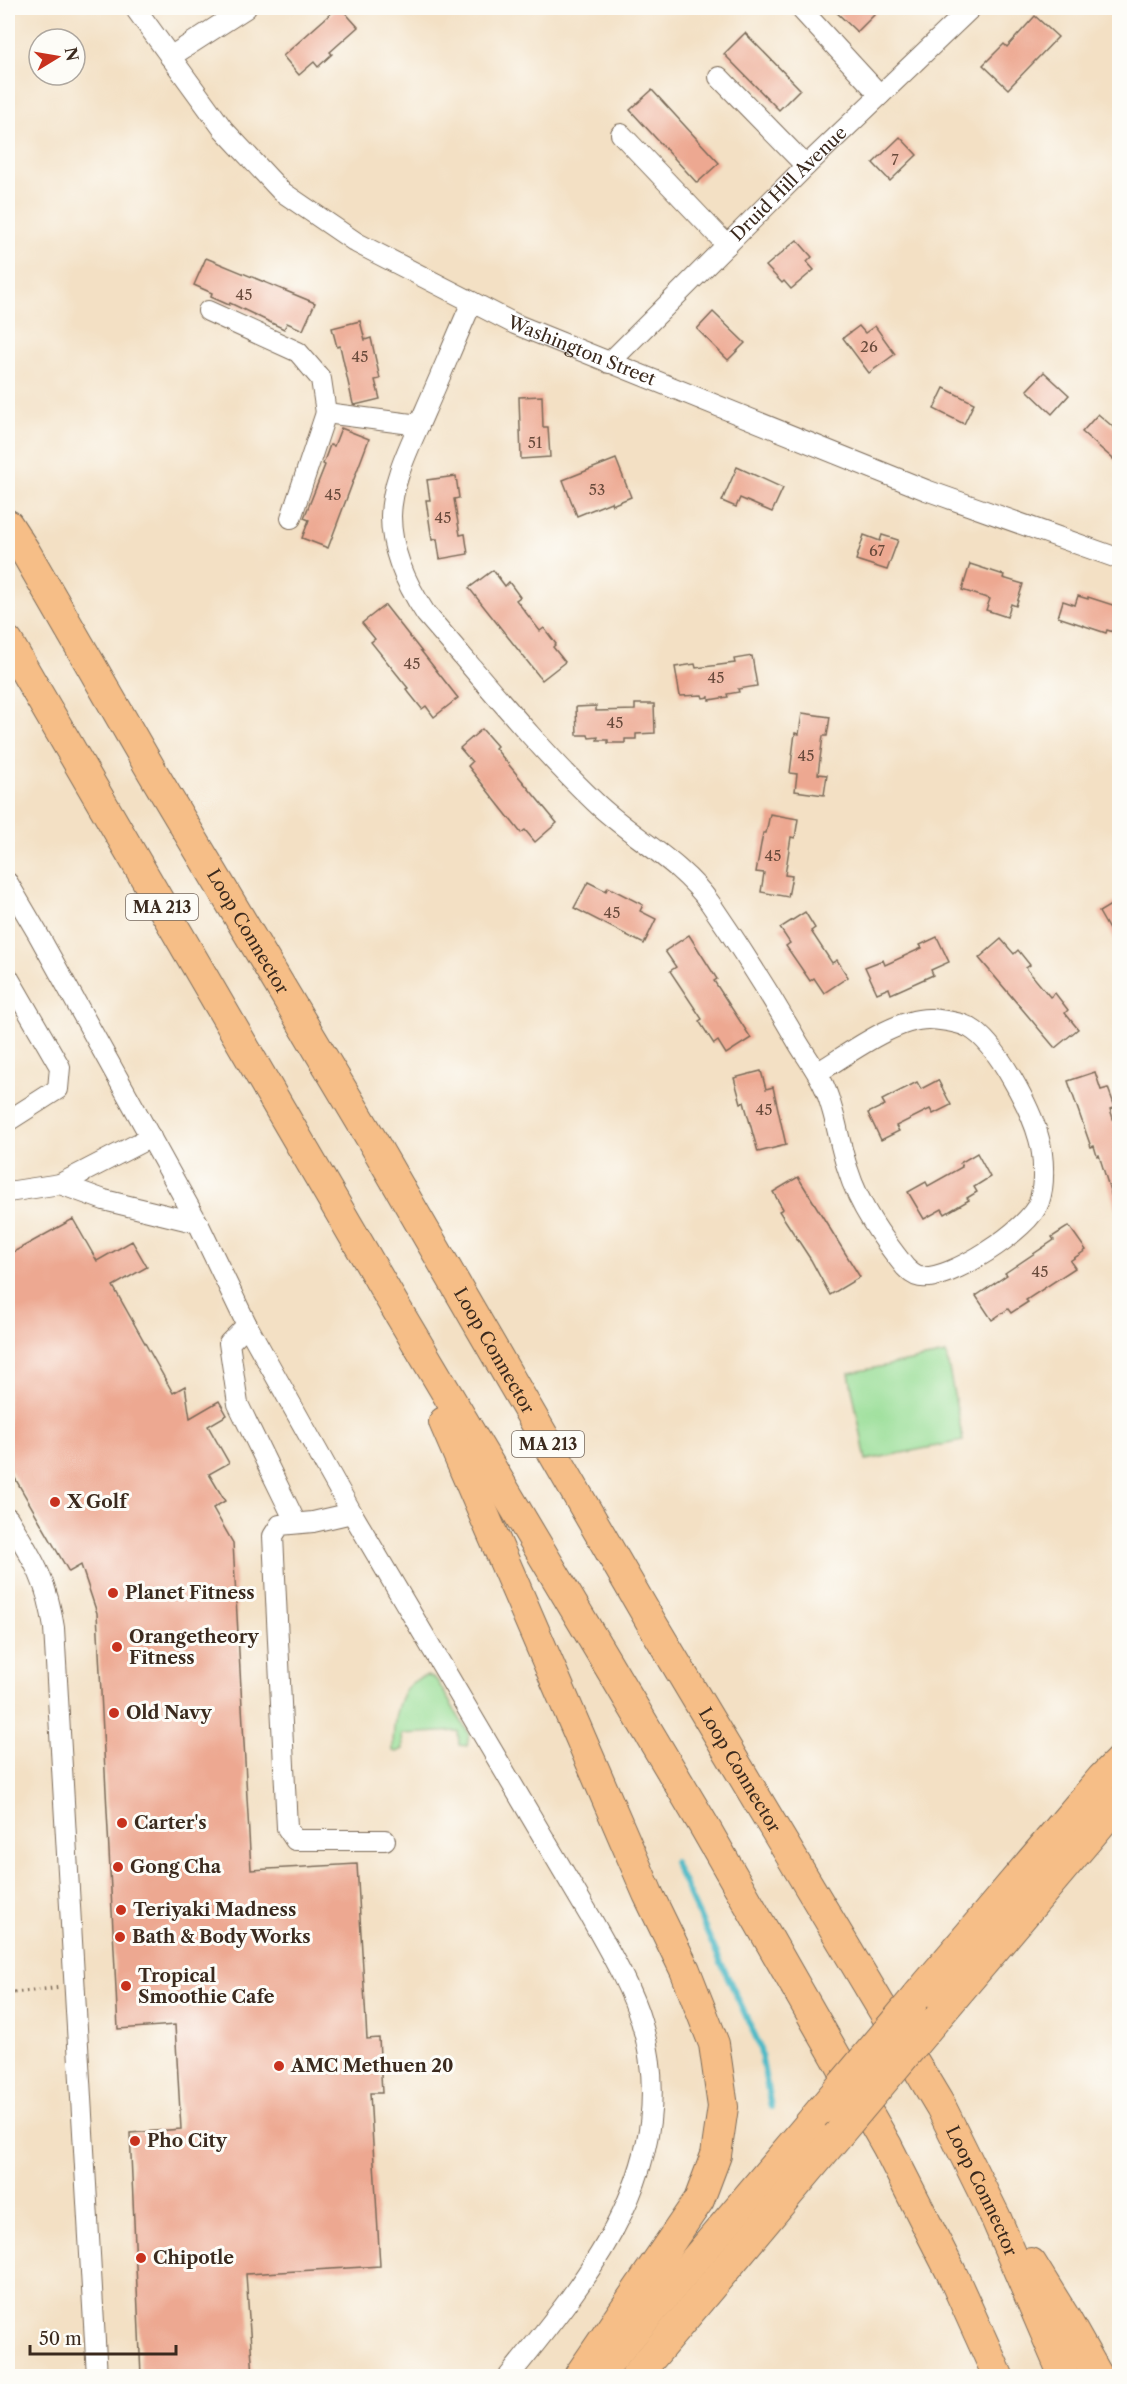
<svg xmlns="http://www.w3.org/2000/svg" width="1127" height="2384" font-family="'Libre Caslon Text',serif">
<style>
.green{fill:#99de97;stroke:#6a845a;stroke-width:1.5}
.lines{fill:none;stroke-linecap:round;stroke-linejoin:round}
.stream{stroke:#4cb9c6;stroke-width:6}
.building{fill:#eda891}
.minor-casing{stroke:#7b6a58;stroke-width:22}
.highway-casing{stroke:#7b6a58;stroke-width:32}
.path{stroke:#7b6a58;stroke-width:4;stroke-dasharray:1.5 4.5;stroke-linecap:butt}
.minor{stroke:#fff;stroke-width:20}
.highway{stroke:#f6be87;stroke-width:30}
.highway-bridge-casing{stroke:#7b6a58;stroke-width:32;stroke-linecap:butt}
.highway-bridge{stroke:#f6be87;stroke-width:30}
.poi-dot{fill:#c8321e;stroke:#fdfcf7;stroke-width:2}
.labels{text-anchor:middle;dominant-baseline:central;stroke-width:6;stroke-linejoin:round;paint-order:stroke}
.number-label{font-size:15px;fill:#684a3b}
.shield{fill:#fdfcf7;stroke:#75695f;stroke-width:1.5}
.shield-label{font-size:16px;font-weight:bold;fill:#3b2a1e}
.street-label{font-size:18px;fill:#3b2a1e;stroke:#fdfcf7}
.poi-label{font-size:18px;font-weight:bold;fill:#3b2a1e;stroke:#fdfcf7;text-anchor:start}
</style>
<rect width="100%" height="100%" fill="#fdfcf7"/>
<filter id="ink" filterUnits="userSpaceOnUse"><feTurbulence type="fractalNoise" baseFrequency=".0167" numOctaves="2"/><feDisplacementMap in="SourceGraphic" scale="12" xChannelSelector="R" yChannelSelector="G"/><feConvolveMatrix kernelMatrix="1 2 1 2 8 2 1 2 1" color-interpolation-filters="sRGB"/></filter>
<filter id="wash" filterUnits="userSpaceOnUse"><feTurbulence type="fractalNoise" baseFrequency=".008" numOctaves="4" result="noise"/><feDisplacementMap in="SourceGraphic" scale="24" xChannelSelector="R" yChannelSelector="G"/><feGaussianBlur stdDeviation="1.35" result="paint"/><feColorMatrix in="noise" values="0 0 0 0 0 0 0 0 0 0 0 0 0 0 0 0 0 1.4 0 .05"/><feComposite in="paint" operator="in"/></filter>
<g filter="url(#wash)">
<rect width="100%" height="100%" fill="#f3e0c4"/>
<g class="green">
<polygon points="946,1354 963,1441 866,1460 849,1373"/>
<path d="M427,1676L436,1679L469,1734L467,1746L459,1745L458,1731L402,1734L403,1749L397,1752L393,1751C393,1725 395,1682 427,1676Z"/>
</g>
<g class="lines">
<polyline class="stream" points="674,1862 759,2044 771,2107"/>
</g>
<g id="blocks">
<g class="building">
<polygon points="337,8 341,8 358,27 330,52 332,54 318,67 314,62 299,75 283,56"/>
<polygon points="832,8 881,8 857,32"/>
<polygon points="1035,16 1058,37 1008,89 983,65 1004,44 1007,47"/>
<polygon points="745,33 800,89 779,110 724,54"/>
<polygon points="652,90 719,163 697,183 630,110"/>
<polygon points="900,137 917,155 890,181 873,163"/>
<polygon points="797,240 812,257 807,262 814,270 791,289 784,281 782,283 766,266"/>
<polygon points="206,258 315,303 303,330 287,323 284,329 230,303 229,305 211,297 212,293 194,285"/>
<polygon points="713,312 745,343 728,360 697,329"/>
<polygon points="360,321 365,340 371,338 380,379 375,380 380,399 355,405 353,404 340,346 337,347 332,328"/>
<polygon points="859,326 865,333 875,326 895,354 869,373 843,338"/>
<polygon points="1044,372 1069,395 1052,414 1027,390"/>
<polygon points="944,388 974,403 964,424 934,409"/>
<polygon points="542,396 543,427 548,427 550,457 521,459 519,397"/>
<polygon points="1098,414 1119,432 1119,464 1082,432"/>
<polygon points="341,428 369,439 328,548 302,538 309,520 304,518 325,465 323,464 330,445 334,446"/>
<polygon points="616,459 631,497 612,505 611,502 577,516 563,480"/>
<polygon points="737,467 783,488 772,512 740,498 736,507 722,501"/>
<polygon points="456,476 459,498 454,499 460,535 465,534 468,554 440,559 437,539 432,540 426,500 430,500 427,480"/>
<polygon points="864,535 880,541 882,535 898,540 887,570 856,560"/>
<polygon points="970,564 1004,575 1003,578 1023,584 1016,606 1011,604 1007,617 986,610 990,599 962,590"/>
<polygon points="493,570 505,586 509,582 520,597 516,600 540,631 544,628 556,644 553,647 565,662 542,680 469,588"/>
<polygon points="1078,596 1088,599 1088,597 1119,607 1119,634 1107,630 1106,633 1058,617 1063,601 1075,605"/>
<polygon points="385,605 458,698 434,717 426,706 422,709 406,689 408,688 371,642 375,639 362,623"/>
<polygon points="752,656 757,686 738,689 739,692 727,694 728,697 709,700 709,697 703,698 702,695 680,696 675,667 695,664 696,668 735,663 734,659"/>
<polygon points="635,704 654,704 655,733 636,734 636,739 625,739 625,743 608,743 608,740 597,740 598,737 589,738 588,735 577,735 576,707 596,706 596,711 635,710"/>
<polygon points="802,713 830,717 827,736 823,736 818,774 827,775 824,795 795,791 797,774 790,773 795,733 799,734"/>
<polygon points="482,729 497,746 495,748 557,823 535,842 525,830 521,833 468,766 472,762 460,748"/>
<polygon points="770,814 798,819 795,838 791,837 785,875 792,876 788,897 761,892 764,873 756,872 763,833 766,833"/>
<polygon points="588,882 606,891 608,887 643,905 640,911 656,919 644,944 574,908"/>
<polygon points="1119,900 1119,947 1099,912"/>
<polygon points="805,912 815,928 811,931 832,963 837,960 848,977 824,993 814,978 810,981 786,946 790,943 780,928"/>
<polygon points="689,935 717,979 714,981 751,1038 726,1054 718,1041 714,1044 699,1021 702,1019 670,971 676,967 665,951"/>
<polygon points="937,937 949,962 931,970 933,975 891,994 889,988 877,993 865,967 883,960 885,965 922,948 920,945"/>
<polygon points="1001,939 1014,954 1018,950 1030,965 1026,968 1050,997 1055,993 1068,1010 1065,1013 1078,1029 1055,1048 979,958"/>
<polygon points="761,1071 766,1089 773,1087 786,1145 758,1152 744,1102 741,1103 734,1078"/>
<polygon points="1095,1072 1101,1090 1108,1088 1115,1107 1110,1109 1119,1137 1119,1210 1116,1210 1099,1155 1097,1156 1094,1146 1091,1147 1068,1081"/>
<polygon points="938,1080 951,1105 933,1114 930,1109 896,1126 899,1131 881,1140 868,1113 885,1105 882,1100 917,1082 921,1089"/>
<polygon points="977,1153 990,1177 974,1187 977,1192 967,1198 969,1200 945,1214 942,1209 924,1219 908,1192 926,1182 928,1186 962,1167 960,1163"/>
<polygon points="798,1177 860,1277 830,1295 811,1260 779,1211 783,1209 773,1192"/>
<polygon points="73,1219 97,1261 132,1241 147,1267 113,1286 173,1393 185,1386 190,1418 219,1401 227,1415 208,1426 229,1463 209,1474 225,1501 213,1508 233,1543 251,1870 357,1864 367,2039 379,2038 382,2093 370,2093 380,2266 246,2274 253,2376 141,2376 130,2133 181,2129 175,2025 118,2029 97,1613 81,1565 69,1572 8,1466 8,1255"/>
<polygon points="1069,1226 1086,1250 1070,1261 1075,1268 1026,1300 1028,1302 1011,1313 1008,1309 992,1320 976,1296 1007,1275 1005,1273 1054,1240 1052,1237"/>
</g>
</g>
</g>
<g filter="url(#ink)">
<use href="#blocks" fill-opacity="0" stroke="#7b6a58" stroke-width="1.5"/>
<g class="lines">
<defs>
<g id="minor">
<path id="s1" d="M135,8L223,129L281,191L357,243L515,324L926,490L1120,559"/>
<polyline points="800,8 880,95"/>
<polyline points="170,57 246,8"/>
<polyline points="719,77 806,166"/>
<polyline points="621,134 727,245"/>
<path d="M472,302C456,338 441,375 425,411C411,444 392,479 391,516C391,552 406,584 426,614C481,677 534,744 595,802C631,837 681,861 710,903C741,948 770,994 797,1041C805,1055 816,1069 823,1084C836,1111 838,1142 848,1170C859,1206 882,1238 905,1267C910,1272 914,1276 920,1277C949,1282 1030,1229 1039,1202C1045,1185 1044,1156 1039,1139C1031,1109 997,1043 970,1028C960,1022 942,1020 930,1019C895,1018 847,1055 817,1073"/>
<polyline points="208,311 298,352 321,379 326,413 419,425"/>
<path id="s2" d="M609,363L806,166L971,8"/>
<polyline points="291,518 326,413"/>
<path d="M8,883L38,934L198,1223L247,1325L352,1513L591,1918C608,1949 631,1987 641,2021C684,2161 592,2274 509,2376"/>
<polyline points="8,977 60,1067 58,1089 8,1121"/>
<polyline points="60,1184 104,1200 198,1223"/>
<polyline points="8,1192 60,1184 151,1137"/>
<polyline points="247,1325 229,1343 238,1404 296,1523"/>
<polyline points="352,1513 313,1522 280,1525 273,1536 287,1828 295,1840 385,1840"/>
<path d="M8,1518C32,1558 47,1579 54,1628L97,2376"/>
</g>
<g id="highway">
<path id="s3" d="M8,525L26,553L153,773L372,1140L651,1622L941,2107L995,2216L1064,2376"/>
<polyline points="8,642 393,1303 703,1824 887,2146 952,2274 998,2376"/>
<polyline points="444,1422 648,1894 685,1970 714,2044 723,2107 716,2155 699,2200 579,2376"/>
<polyline points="917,1996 1102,1778 1120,1760"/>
<polyline points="932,2023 1120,1801"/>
<polyline points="1031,2263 1067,2321 1098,2376"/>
<polyline points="607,2364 822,2109"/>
<polyline points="636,2376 837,2136"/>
</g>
</defs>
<use href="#minor" class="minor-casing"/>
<use href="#highway" class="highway-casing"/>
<polyline class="path" points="8,1993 58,1988"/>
<use href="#minor" class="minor"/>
<use href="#highway" class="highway"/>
<defs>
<g id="highway-bridge">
<polyline points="822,2109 917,1996"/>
<polyline points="837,2136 932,2023"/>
</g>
</defs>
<use href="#highway-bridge" class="highway-bridge-casing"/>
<use href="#highway-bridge" class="highway-bridge"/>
</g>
</g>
<g class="poi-dot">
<circle cx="55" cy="1502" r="6"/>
<circle cx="113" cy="1593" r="6"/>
<circle cx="117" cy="1647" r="6"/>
<circle cx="114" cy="1713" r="6"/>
<circle cx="122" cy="1823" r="6"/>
<circle cx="118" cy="1867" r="6"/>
<circle cx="121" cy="1910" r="6"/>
<circle cx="120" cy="1937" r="6"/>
<circle cx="126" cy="1986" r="6"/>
<circle cx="279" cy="2066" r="6"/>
<circle cx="135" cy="2141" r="6"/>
<circle cx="141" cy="2258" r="6"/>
</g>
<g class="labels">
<g class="number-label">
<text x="895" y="159">7</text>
<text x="244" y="294">45</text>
<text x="869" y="346">26</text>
<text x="360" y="356">45</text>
<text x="535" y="442">51</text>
<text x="597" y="489">53</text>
<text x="333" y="494">45</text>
<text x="443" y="517">45</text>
<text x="877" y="550">67</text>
<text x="412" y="663">45</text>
<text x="716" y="677">45</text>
<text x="615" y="722">45</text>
<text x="806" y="755">45</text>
<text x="773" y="855">45</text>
<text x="612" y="912">45</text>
<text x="764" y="1109">45</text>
<text x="1040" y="1271">45</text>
</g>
<g class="shield">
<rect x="126" y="894" width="72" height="26" rx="4.5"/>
<rect x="512" y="1431" width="72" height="26" rx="4.5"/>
</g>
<g class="shield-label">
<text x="162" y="907">MA 213</text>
<text x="548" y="1444">MA 213</text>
</g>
<g class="street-label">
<text stroke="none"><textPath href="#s2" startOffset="254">Druid Hill Avenue</textPath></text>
<text stroke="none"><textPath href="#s1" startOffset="576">Washington Street</textPath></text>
<text stroke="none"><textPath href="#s3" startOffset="472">Loop Connector</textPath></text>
<text stroke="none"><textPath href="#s3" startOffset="958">Loop Connector</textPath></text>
<text stroke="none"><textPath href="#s3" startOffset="1444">Loop Connector</textPath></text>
<text stroke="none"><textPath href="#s3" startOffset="1930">Loop Connector</textPath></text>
</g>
<g class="poi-label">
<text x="67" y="1502">X Golf</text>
<text x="125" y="1593">Planet Fitness</text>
<text x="129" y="1637">Orangetheory<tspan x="129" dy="21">Fitness</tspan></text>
<text x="126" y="1713">Old Navy</text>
<text x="134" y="1823">Carter's</text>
<text x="130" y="1867">Gong Cha</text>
<text x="133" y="1910">Teriyaki Madness</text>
<text x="132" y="1937">Bath &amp; Body Works</text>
<text x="138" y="1976">Tropical<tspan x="138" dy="21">Smoothie Cafe</tspan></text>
<text x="291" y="2066">AMC Methuen 20</text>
<text x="147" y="2141">Pho City</text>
<text x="153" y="2258">Chipotle</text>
</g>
</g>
<rect width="1127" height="2384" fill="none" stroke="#fdfcf7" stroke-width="30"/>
<g transform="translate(57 57) rotate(79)"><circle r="28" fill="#fdfcf7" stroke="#afa8a0" stroke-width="1.5"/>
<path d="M0-4.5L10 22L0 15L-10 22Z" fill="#c8321e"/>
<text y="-9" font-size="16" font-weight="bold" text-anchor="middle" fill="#3b2a1e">N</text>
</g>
<path d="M30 2345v9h146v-9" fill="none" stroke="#3b2a1e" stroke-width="3"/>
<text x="39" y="2345" font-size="18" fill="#3b2a1e" stroke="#fdfcf7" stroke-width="4.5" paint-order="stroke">50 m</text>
</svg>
